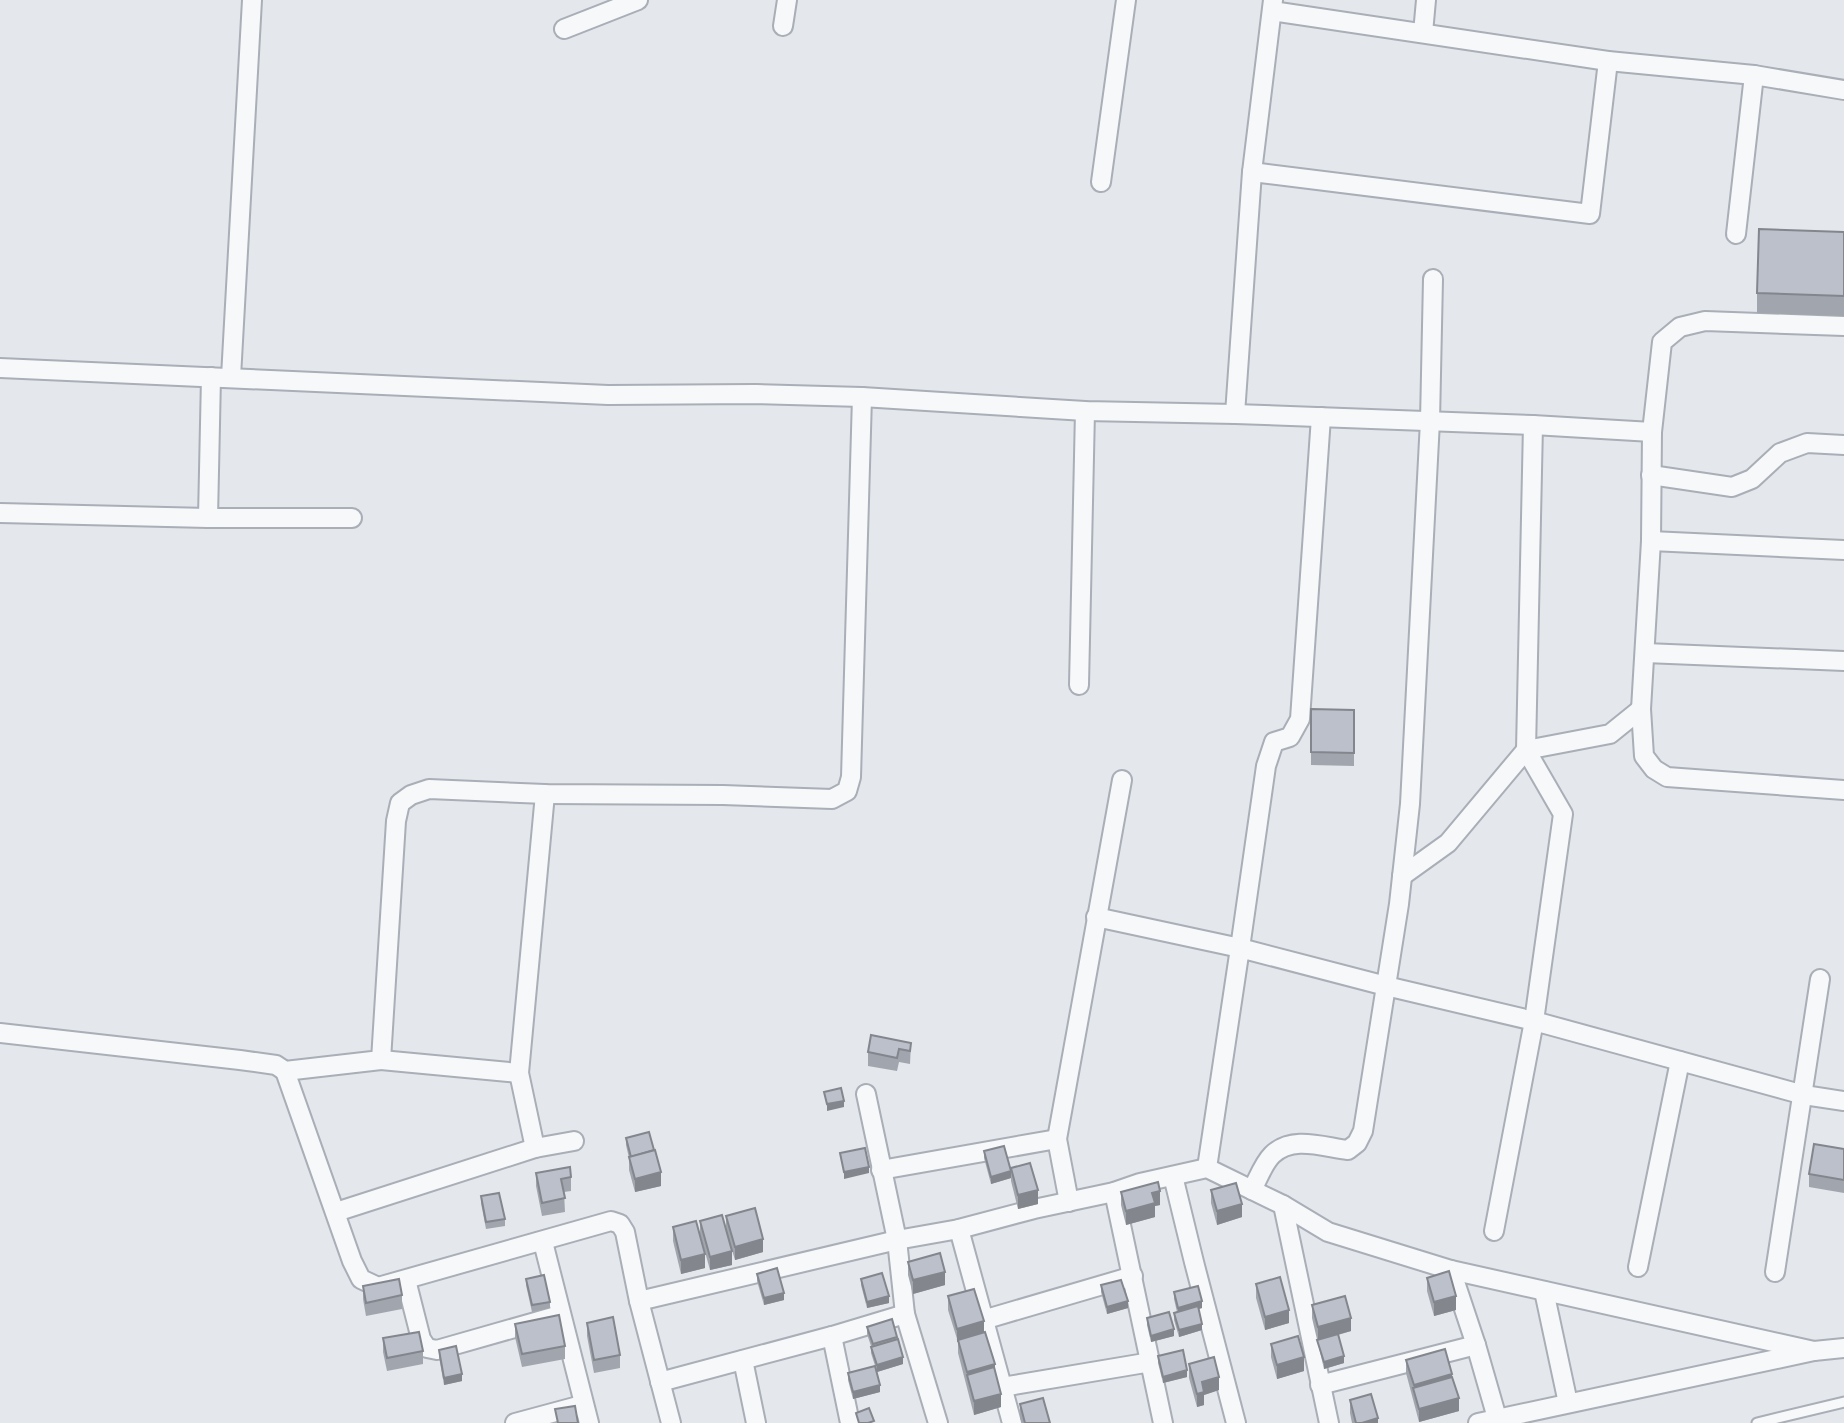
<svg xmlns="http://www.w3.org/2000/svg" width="1844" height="1423" font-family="Ubuntu,sans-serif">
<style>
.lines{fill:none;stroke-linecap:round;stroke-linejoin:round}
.service-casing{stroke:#a9aeb7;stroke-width:13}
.minor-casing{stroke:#a9aeb7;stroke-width:22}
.service{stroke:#f7f8fa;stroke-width:9}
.minor{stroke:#f7f8fa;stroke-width:18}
.wall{fill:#a1a5ae}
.shaded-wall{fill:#83868d}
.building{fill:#bbc0ca;stroke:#83868d;stroke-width:2}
</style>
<rect width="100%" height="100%" fill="#e4e7ec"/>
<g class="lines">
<defs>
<polyline id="service" points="1757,1423 1844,1402"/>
<g id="minor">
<polyline points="1272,11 1608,61 1754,75 1844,90"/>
<polyline points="783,26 787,0"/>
<polyline points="564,29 638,0"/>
<polyline points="1423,33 1426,0"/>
<polyline points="1252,172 1590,214 1608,61"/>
<polyline points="1101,182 1126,0"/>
<polyline points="1736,234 1754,75"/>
<polyline points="0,368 608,395 756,394 862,397 1085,411 1235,414 1533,425 1652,432 1662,342 1680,327 1705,321 1844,326"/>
<polyline points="231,377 252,0"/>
<polyline points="1235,414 1252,172 1273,0"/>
<polyline points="1652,432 1651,541 1641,709 1644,756 1654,769 1667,777 1844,790"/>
<polyline points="1651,475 1732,487 1752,479 1780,453 1807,443 1844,445"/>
<polyline points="0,513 208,518 352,518"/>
<polyline points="208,518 211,377"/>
<polyline points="1651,541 1844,550"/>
<polyline points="1645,653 1844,661"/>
<polyline points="1079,685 1085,411"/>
<polyline points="1402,876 1448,843 1526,750 1610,734 1641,709"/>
<polyline points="1096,917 1240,948 1266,766 1274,742 1290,737 1300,719 1321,417"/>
<polyline points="0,1033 240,1060 276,1065 285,1071 381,1060 396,821 400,803 411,795 429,789 545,794 723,795 832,799 847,791 851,777 862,397"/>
<polyline points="381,1060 519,1073"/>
<polyline points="285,1071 352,1261 361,1279 378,1287 611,1221 620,1224 625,1232 639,1301 671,1423"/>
<polyline points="866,1094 897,1240 905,1314 938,1423"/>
<polyline points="535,1148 519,1073 545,794"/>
<polyline points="1207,1168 1240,948 1386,986 1534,1021 1804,1095 1844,1101"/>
<polyline points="881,1170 1057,1139"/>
<polyline points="1173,1176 1194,1262 1236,1423"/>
<path d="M1252,1190C1258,1179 1263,1164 1272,1155C1292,1135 1323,1147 1348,1150L1357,1143L1363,1131L1399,904L1410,804L1430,421L1433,279"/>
<polyline points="1114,1192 1163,1423"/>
<polyline points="1069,1202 1057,1139 1122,780"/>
<polyline points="1283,1205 1329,1423"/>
<polyline points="336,1212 535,1148 574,1141"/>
<polyline points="959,1229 1012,1423"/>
<polyline points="1494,1231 1534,1021 1563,814 1526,750 1533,425"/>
<polyline points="543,1242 589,1423"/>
<polyline points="1638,1267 1680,1061"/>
<polyline points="1451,1270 1476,1345 1497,1418"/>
<polyline points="1775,1272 1820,979"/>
<polyline points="406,1280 421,1339 427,1348 437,1350 560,1315"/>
<polyline points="1544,1291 1568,1403"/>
<polyline points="639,1301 897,1240 959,1229 1034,1209 1114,1192 1140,1183 1207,1168 1283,1205 1328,1232 1451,1270 1814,1351"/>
<polyline points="983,1320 1133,1276"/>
<polyline points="832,1336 850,1423"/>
<polyline points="743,1360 756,1423"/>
<polyline points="660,1382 832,1336 905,1314"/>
<polyline points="1320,1385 1476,1345"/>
<polyline points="1002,1387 1151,1362"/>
<polyline points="515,1423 578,1406"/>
<polyline points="1478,1423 1814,1351 1844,1348"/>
</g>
</defs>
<use href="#service" class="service-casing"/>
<use href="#minor" class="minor-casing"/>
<use href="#service" class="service"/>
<use href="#minor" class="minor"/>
</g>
<g class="wall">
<polygon points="1844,232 1844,316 1757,313 1757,293"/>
<polygon points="1311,709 1354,710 1354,766 1311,765"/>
<polygon points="911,1043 910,1064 899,1062 897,1071 868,1066 868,1052"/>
<polygon points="626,1138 661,1186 635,1192 629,1170 629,1158 626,1145"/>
<polygon points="1844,1149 1844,1193 1809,1187 1809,1174"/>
<polygon points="984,1151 1011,1178 991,1184 984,1158"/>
<polygon points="1011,1168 1038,1204 1018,1209 1011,1181"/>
<polygon points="536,1173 571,1177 571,1191 564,1192 565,1212 542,1216 536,1186"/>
<polygon points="1211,1190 1242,1217 1217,1225 1211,1203"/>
<polygon points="1121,1192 1160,1205 1155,1206 1155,1217 1126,1225 1121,1205"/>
<polygon points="481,1196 505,1219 505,1226 486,1229 481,1203"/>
<polygon points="726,1216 763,1252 735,1260 726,1230"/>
<polygon points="700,1221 732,1265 710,1270 700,1234"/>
<polygon points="673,1227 705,1268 681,1274 673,1241"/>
<polygon points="908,1262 945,1285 913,1294 908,1275"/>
<polygon points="757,1274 784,1300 764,1305 757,1281"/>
<polygon points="1427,1278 1456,1310 1434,1316 1427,1291"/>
<polygon points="526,1279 550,1302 550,1308 532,1312 526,1285"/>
<polygon points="861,1279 889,1303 867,1308 861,1285"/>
<polygon points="1256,1284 1289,1323 1265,1330 1256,1298"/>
<polygon points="1101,1285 1128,1308 1107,1314 1101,1292"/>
<polygon points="363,1286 402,1295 402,1309 366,1316 363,1299"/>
<polygon points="1174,1292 1202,1308 1198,1309 1202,1330 1179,1337 1174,1320 1174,1313 1177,1312 1174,1299"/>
<polygon points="948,1296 984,1332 995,1371 1001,1407 974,1415 958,1353 958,1342 948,1310"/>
<polygon points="1312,1305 1351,1331 1338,1335 1344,1363 1324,1369 1312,1318"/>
<polygon points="1147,1318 1174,1336 1151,1342 1147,1325"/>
<polygon points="892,1319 903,1357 903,1364 877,1372 871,1353 871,1346 867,1334 867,1327"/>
<polygon points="587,1323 620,1355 620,1368 594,1373 587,1336"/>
<polygon points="515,1324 565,1346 565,1359 522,1367 515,1337"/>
<polygon points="383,1338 423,1351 423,1364 387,1371 383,1352"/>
<polygon points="1271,1344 1304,1371 1277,1379 1271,1357"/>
<polygon points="439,1350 462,1381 444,1385 439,1357"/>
<polygon points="1158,1356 1187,1377 1163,1383 1158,1363"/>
<polygon points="1406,1360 1452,1377 1459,1411 1419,1422 1406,1373"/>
<polygon points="1189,1364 1219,1390 1204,1395 1204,1405 1197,1407 1189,1378"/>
<polygon points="848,1373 880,1392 853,1399 848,1380"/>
<polygon points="1350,1400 1378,1423 1352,1423 1350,1413"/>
<polygon points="1020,1404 1050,1423 1022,1423 1020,1418"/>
</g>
<g class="shaded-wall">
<polygon points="844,1101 844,1107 827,1111 827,1104"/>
<polygon points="869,1167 869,1173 844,1179 844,1172"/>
<polygon points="1011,1171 1011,1178 991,1184 991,1177"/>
<polygon points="661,1172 661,1186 635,1192 635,1179"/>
<polygon points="1038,1190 1038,1204 1018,1209 1018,1195"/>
<polygon points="1160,1191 1160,1205 1155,1206 1155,1217 1126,1225 1126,1211 1152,1193"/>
<polygon points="1242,1204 1242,1217 1217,1225 1217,1211"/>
<polygon points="763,1239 763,1252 735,1260 735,1247"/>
<polygon points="732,1251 732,1265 710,1270 710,1257"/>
<polygon points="705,1254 705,1268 681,1274 681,1260"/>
<polygon points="945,1272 945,1285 913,1294 913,1280"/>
<polygon points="784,1293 784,1300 764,1305 764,1298"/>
<polygon points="889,1296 889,1303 867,1308 867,1302"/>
<polygon points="1456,1296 1456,1310 1434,1316 1434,1302"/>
<polygon points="1128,1301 1128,1308 1107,1314 1107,1307"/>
<polygon points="1202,1301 1202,1308 1178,1315 1178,1308"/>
<polygon points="1289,1310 1289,1323 1265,1330 1265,1317"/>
<polygon points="1351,1318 1351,1331 1318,1340 1318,1327"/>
<polygon points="984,1321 984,1335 957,1342 957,1329"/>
<polygon points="1202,1324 1202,1330 1179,1337 1179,1330"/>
<polygon points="1174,1329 1174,1336 1151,1342 1151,1336"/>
<polygon points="1344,1356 1344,1363 1324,1369 1324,1362"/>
<polygon points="903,1357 903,1364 877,1372 877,1365"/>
<polygon points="1304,1357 1304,1371 1277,1379 1277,1365"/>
<polygon points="995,1364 995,1377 967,1375 967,1385 967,1372"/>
<polygon points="1187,1370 1187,1377 1163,1383 1163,1377"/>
<polygon points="462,1374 462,1381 444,1385 444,1378"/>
<polygon points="1452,1374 1452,1388 1414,1391 1414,1385"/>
<polygon points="1219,1377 1219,1390 1204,1395 1204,1405 1197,1407 1197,1394 1202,1382"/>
<polygon points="880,1385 880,1392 853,1399 853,1392"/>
<polygon points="1001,1394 1001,1407 974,1415 974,1401"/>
<polygon points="1459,1398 1459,1411 1419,1422 1419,1409"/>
<polygon points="1378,1418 1378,1423 1362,1423"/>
</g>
<g class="building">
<polygon points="1759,229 1844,232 1844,296 1757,293"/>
<polygon points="1311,709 1354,710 1354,753 1311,752"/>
<polygon points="871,1035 911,1043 910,1051 899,1049 897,1058 868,1052"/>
<polygon points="841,1088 844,1101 827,1104 824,1092"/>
<polygon points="649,1132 654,1150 631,1157 626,1138"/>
<polygon points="1814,1144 1844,1149 1844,1180 1809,1174"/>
<polygon points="1004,1146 1011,1171 991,1177 984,1151"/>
<polygon points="865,1148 869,1167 844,1172 840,1153"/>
<polygon points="655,1150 661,1172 635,1179 629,1157"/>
<polygon points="1030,1163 1038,1190 1018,1195 1011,1168"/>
<polygon points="570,1167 571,1177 561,1179 565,1198 542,1203 536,1173"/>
<polygon points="1158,1182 1160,1191 1152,1193 1155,1203 1126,1211 1121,1192"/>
<polygon points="1236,1183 1242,1204 1217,1211 1211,1190"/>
<polygon points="499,1193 505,1219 486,1222 481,1196"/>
<polygon points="755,1208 763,1239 735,1247 726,1216"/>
<polygon points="722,1215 732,1251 710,1257 700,1221"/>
<polygon points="696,1221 705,1254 681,1260 673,1227"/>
<polygon points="940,1253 945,1272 913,1280 908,1262"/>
<polygon points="777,1268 784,1293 764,1298 757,1274"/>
<polygon points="1449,1271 1456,1296 1434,1302 1427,1278"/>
<polygon points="882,1273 889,1296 867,1302 861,1279"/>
<polygon points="544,1275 550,1302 532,1305 526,1279"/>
<polygon points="1280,1277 1289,1310 1265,1317 1256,1284"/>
<polygon points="399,1279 402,1295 366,1303 363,1286"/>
<polygon points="1121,1280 1128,1301 1107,1307 1101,1285"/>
<polygon points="1198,1286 1202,1301 1178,1308 1174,1292"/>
<polygon points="974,1289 984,1321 957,1329 948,1296"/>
<polygon points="1345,1296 1351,1318 1318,1327 1312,1305"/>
<polygon points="1198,1306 1202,1324 1179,1330 1174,1313"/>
<polygon points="1169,1312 1174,1329 1151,1336 1147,1318"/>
<polygon points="559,1315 565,1346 522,1354 515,1324"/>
<polygon points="613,1317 620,1355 594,1360 587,1323"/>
<polygon points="892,1319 897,1337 873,1344 867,1327"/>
<polygon points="419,1332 423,1351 387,1358 383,1338"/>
<polygon points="985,1332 995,1364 967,1372 958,1340"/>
<polygon points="1338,1334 1344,1356 1324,1362 1317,1340"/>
<polygon points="1298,1336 1304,1357 1277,1365 1271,1344"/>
<polygon points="898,1339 903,1357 877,1365 871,1347"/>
<polygon points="456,1346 462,1374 444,1378 439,1350"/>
<polygon points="1445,1349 1452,1374 1414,1385 1406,1360"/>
<polygon points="1183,1350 1187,1370 1163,1377 1158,1356"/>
<polygon points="1214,1357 1219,1377 1202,1382 1204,1392 1197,1394 1189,1364"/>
<polygon points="875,1366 880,1385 853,1392 848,1373"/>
<polygon points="994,1367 1001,1394 974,1401 967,1375"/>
<polygon points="1452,1377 1459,1398 1419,1409 1413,1388"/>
<polygon points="1371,1394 1378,1418 1362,1423 1356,1423 1350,1400"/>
<polygon points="1043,1398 1050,1423 1025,1423 1020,1404"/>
<polygon points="575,1406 578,1423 558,1423 555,1409"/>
<polygon points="869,1408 874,1421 868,1423 859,1423 856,1413"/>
</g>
</svg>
